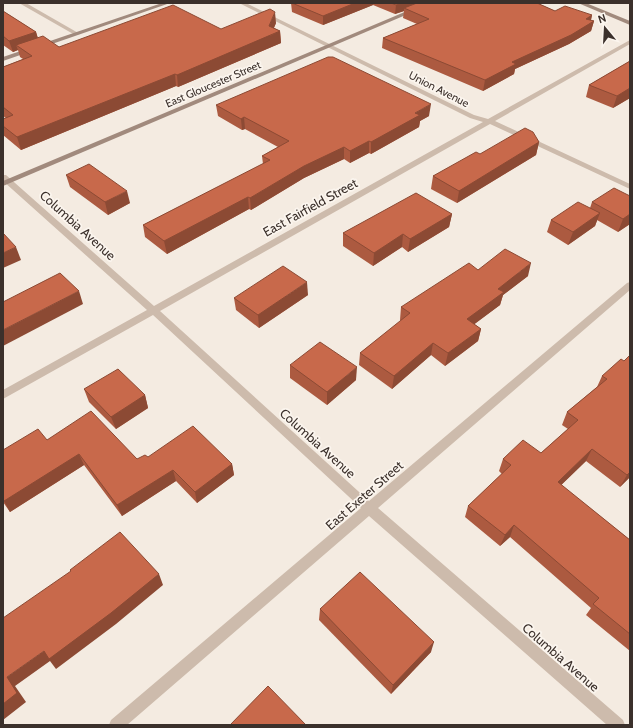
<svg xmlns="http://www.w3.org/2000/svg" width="633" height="728" font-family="Cabin,sans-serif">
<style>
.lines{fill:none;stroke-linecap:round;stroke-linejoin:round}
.street{fill:#cdbbac;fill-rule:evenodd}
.secondary{fill:#a18a7d;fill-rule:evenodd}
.wall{fill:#ac5a40}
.shaded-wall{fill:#8c4a34}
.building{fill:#c8694b;stroke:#8c4a34}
.labels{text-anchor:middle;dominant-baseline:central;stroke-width:3.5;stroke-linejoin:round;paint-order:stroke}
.far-street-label{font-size:11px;fill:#3b302b;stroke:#fbf5ee}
.street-label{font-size:13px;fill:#3b302b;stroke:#fbf5ee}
</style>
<rect width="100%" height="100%" fill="#f4ebe1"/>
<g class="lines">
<g class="street">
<polygon points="19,3 26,3 80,34 75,35"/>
<polygon points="239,3 246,3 474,115 488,119 630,40 630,44 495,121 630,184 630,189 490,124 160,311 369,501 627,283 630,282 630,290 378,508 623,720 625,725 607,725 369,516 127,725 109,725 111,720 361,508 153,315 3,399 3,390 147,310 3,181 3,175 6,175 154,306 483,122 470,118"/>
</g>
<g class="secondary">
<polygon points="162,3 170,3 3,61 3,57"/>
<polygon points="426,3 434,3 3,186 3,181"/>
<polygon points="578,3 586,3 630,21 630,25"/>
</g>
</g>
<g class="wall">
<polygon points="291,3 537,3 555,11 592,15 591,20 594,21 591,31 569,44 515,69 514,74 483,91 382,48 383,38 417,24 403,18 404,11 395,14 373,5 323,25 292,12"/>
<polygon points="3,11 36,32 38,38 59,47 276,23 274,28 280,31 281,43 178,87 176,86 21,150 3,135 3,119 6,118 3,116 3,67 23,59 20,57 18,50 13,52 3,45"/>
<polygon points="630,61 630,98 613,108 586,97 589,85"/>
<polygon points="216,105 429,116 420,121 419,127 371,154 369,153 350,163 344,159 304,178 251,210 249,209 167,254 145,237 143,225 263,164 262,156 278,147 245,129 242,130 218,116"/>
<polygon points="539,142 536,155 457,203 431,189 433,176 480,154"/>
<polygon points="66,175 130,203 108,215 70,187"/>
<polygon points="630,196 630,224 618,232 597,220 595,226 568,245 547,232 551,220 590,208 592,202"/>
<polygon points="452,214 449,227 408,252 402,247 373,266 343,246 343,233"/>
<polygon points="478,270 528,276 503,295 500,305 474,324 481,329 478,341 445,366 431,355 392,389 359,365 360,353 401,321 400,320 401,307"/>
<polygon points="308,295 259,328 236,310 234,298"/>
<polygon points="630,355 630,477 620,487 586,461 561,485 630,540 630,651 586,615 591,608 510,537 500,546 465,517 468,506 502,474 499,471 503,459 541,453 568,429 562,425 567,412 597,387 602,376 624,361"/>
<polygon points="290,365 356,380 327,405 290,378"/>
<polygon points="84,389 145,395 148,408 116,429 89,402"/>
<polygon points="47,440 137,459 148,457 232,464 234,475 197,503 176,481 122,516 84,465 10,512 3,502 3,450"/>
<polygon points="320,609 431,652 391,694 319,620"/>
</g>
<g class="shaded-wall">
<polygon points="355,3 373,3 373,5 323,25 323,16"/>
<polygon points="401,3 422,3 404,8 404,11 395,14 396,5"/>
<polygon points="275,12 276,23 270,36 280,31 281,43 178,87 177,75 269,26"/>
<polygon points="592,15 590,24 594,21 591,31 569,44 515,69 514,74 483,91 485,80 512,62"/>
<polygon points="36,32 39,43 16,45 18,50 13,52 9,41"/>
<polygon points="175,74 176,86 21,150 17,137"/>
<polygon points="630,88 630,98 613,108 617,96"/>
<polygon points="431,104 429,116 420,121 419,127 371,154 371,142 415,113"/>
<polygon points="244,117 245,129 242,130 241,119"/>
<polygon points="369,141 369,153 350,163 350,151"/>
<polygon points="539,142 536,155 457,203 459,191"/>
<polygon points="344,147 344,159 304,178 251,210 250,198 304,166"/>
<polygon points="127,191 130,203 108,215 105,202"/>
<polygon points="248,197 249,209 167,254 164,241"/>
<polygon points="600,213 595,226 568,245 573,232"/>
<polygon points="452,214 449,227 408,252 410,239"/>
<polygon points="630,214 630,224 618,232 623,219"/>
<polygon points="403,234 402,247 373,266 374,253"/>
<polygon points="16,247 21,260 3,268 3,253"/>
<polygon points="531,263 528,276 503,295 500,305 464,332 467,319 498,289"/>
<polygon points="307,282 308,295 259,328 258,315"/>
<polygon points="79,291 83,304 3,346 3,330"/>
<polygon points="481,329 478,341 445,366 448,353"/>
<polygon points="433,343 431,355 392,389 394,376"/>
<polygon points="357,367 356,380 327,405 327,392"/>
<polygon points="145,395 148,408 116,429 111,417"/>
<polygon points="592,449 586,461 552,494 558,482"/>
<polygon points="79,454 84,465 10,512 4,501"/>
<polygon points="232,464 234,475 197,503 195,492"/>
<polygon points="173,470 176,481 122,516 117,505"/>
<polygon points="630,472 630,477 620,487 627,475"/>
<polygon points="514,525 510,537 500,546 505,535"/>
<polygon points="159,574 163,585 116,624 56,669 50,661 15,686 26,702 3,720 3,704 7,677 44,651"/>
<polygon points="434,642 431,652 391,694 393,685"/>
</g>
<g class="building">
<polygon points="292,3 355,3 323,16"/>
<polygon points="391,3 401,3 396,5"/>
<polygon points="417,3 537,3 555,11 565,6 592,15 586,19 594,21 571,35 512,62 516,64 485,80 383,38 429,19 404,8"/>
<polygon points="173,5 221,29 270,9 275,12 269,26 280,31 177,75 175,74 17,137 3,126 3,119 13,115 3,107 3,67 32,56 16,45 43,36 59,47"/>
<polygon points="3,11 36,32 9,41 3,36"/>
<polygon points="328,57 333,57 431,104 415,113 420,115 371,142 369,141 350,151 344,147 304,166 250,198 248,197 164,241 143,225 270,160 262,156 289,141 244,117 241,119 216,105"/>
<polygon points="630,61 630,88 617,96 589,85"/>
<polygon points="525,128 533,132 539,142 459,191 433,176 476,152 480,154"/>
<polygon points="89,164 127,191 105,202 66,175"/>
<polygon points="614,188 630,196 630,214 623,219 592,202"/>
<polygon points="416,193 452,214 410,239 403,234 374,253 343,233"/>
<polygon points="578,202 600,213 573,232 551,220"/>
<polygon points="3,233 16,247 3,253"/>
<polygon points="505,249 531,263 498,289 504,292 467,319 481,329 448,353 433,343 394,376 360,353 410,313 401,307 469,263 478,270"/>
<polygon points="283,266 307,282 258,315 234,298"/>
<polygon points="60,273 79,291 3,330 3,302"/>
<polygon points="320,342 357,367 327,392 290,365"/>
<polygon points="630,355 630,472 627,475 592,449 558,482 630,540 630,634 593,604 599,598 514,525 505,535 468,506 511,465 503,459 523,440 541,453 578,420 567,412 607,379 602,376 621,359 624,361"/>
<polygon points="118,369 145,395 111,417 84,389"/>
<polygon points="91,411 137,459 145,455 148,457 193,426 232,464 195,492 173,470 117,505 79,454 4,501 3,500 3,450 38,429 47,440"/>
<polygon points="120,532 159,574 111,613 49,659 44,651 7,677 17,693 3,704 3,618 71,571 70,570"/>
<polygon points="360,572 434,642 393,685 320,609"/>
<polygon points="268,686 306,725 230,725"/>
</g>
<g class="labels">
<g class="far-street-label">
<text transform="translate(213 84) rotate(-23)">East Gloucester Street</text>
<text transform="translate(439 89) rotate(27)">Union Avenue</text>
</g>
<g class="street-label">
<text transform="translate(310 207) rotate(-29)">East Fairfield Street</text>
<text transform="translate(78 225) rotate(42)">Columbia Avenue</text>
<text transform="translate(318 443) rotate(42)">Columbia Avenue</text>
<text transform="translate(364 495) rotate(-41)">East Exeter Street</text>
<text transform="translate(561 657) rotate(41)">Columbia Avenue</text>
</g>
</g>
<rect width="633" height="728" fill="none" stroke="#3b302b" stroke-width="8"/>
<g transform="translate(605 28) rotate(342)" stroke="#fbf5ee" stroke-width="3" paint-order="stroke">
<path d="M0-3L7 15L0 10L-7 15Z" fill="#3b302b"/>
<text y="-6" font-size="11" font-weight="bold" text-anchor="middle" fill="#3b302b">N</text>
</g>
</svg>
